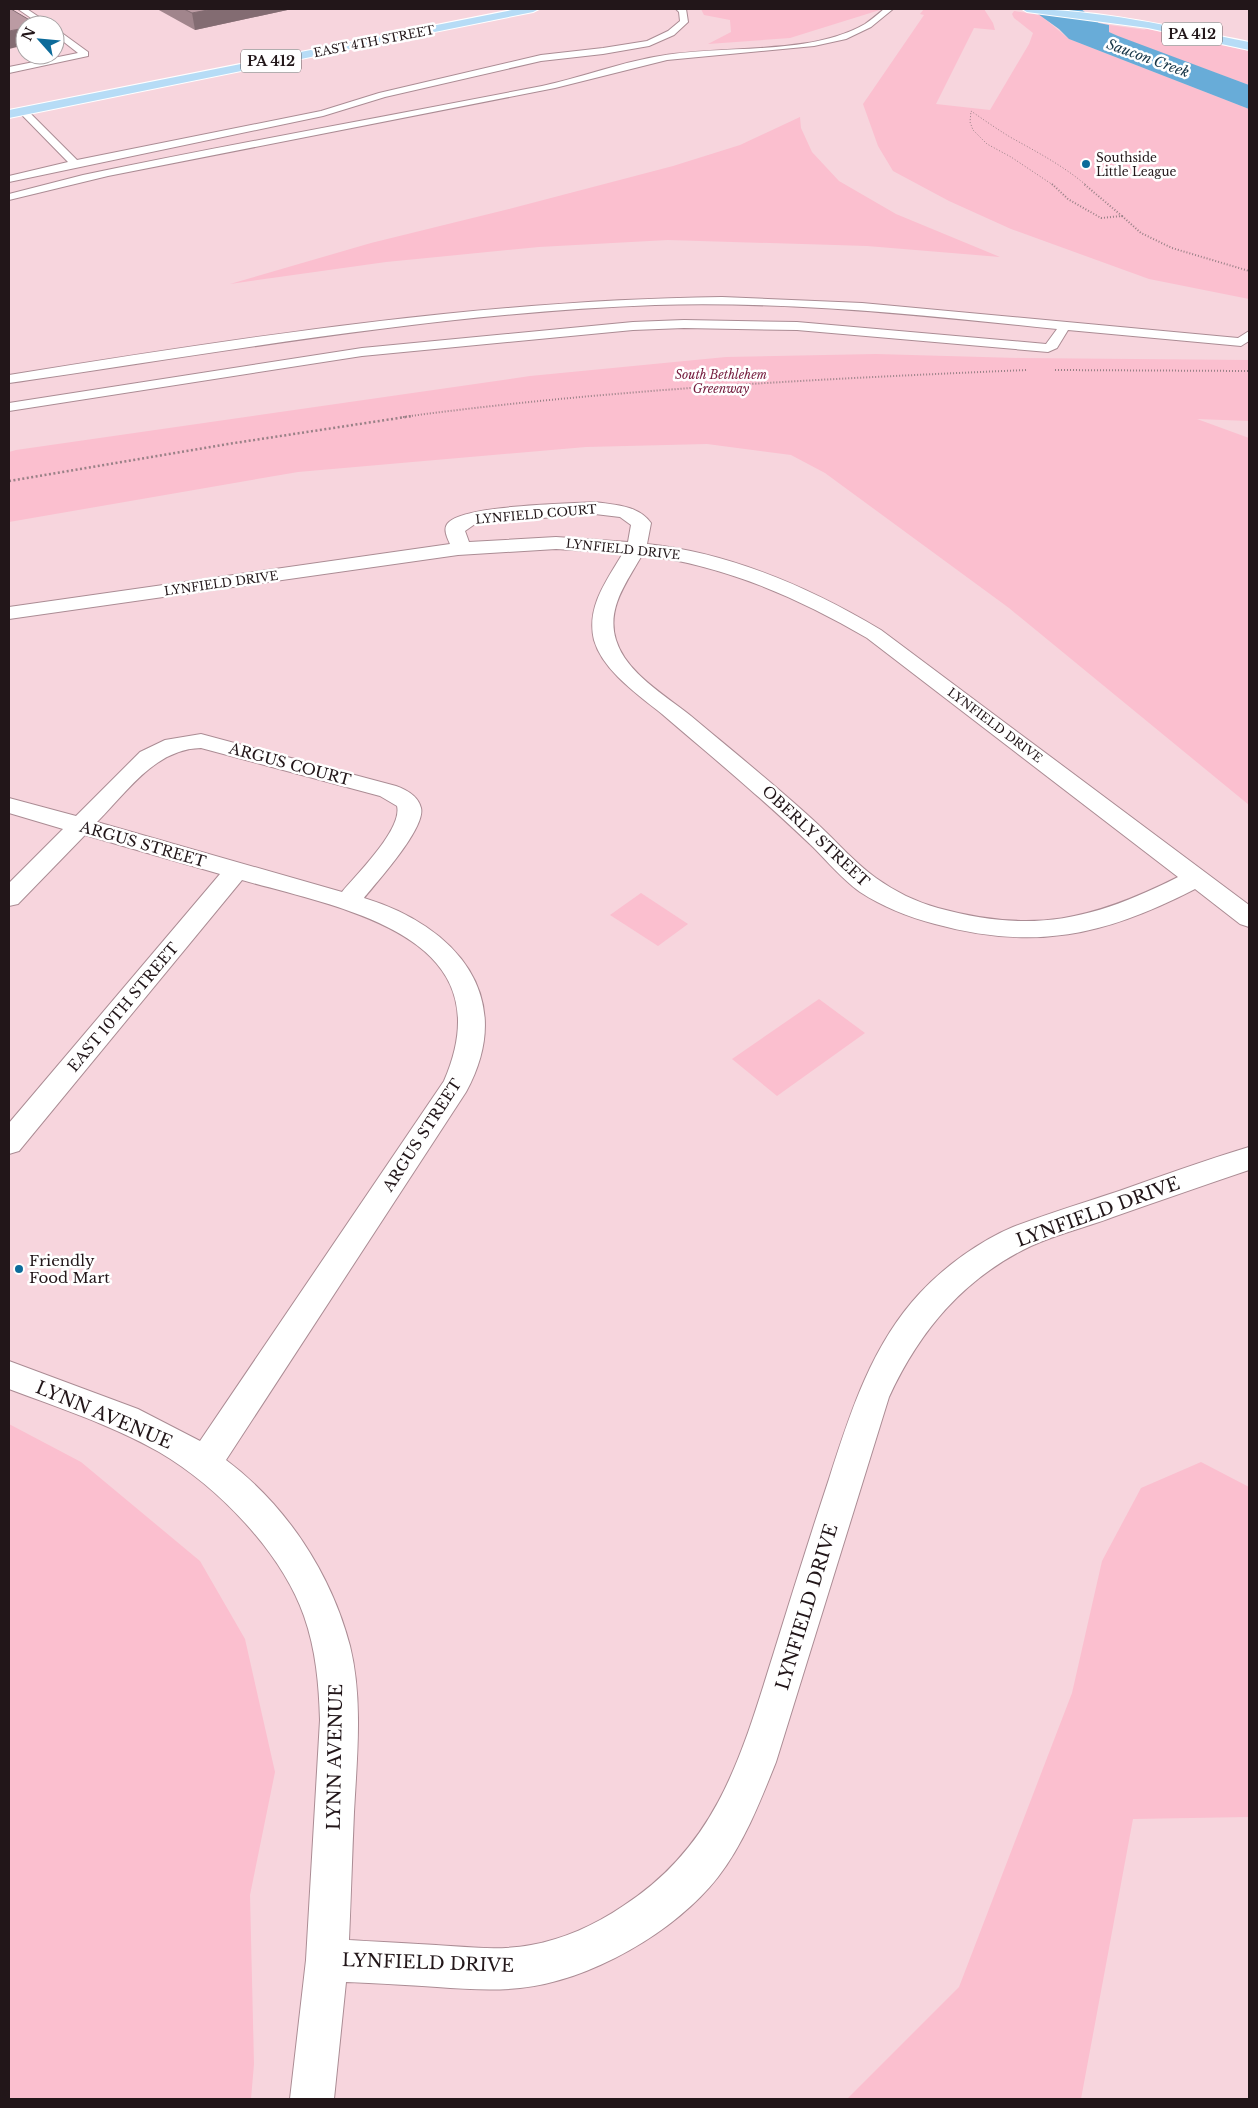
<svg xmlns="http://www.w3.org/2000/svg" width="1258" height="2108" font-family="'Libre Baskerville',serif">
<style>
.green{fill:#fbbfcf}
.water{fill:#68acd8}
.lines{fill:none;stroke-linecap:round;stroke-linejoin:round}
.service-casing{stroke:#ab8c94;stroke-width:2}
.minor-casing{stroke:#ab8c94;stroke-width:2}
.trunk-casing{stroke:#fff;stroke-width:2}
.path-far2{stroke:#998187;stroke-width:1;stroke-dasharray:1 2;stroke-linecap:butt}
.path-far1{stroke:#998187;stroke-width:2;stroke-dasharray:1 2;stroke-linecap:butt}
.path{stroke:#998187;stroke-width:2.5;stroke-dasharray:2 2.5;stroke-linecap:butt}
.service{fill:#fff;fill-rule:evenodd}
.minor{fill:#fff;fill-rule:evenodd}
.trunk{fill:#b6dcf6;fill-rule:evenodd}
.wall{fill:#a1858c}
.shaded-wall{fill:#836c72}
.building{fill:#bb9ba3;stroke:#836c72}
.poi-dot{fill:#0c6b9a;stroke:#fff;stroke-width:2}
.labels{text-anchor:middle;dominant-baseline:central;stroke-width:5;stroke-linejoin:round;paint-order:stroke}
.far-street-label{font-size:12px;fill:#221619;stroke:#fff}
.far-poi-label{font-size:12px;fill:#221619;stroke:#fff;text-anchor:start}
.far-park-label{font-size:12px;font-style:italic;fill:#772041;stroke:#fff}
.shield{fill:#fff;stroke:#645c5e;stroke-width:1}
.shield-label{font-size:14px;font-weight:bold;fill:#221619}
.far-water-label{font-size:14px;font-style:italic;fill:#163547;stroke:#fff}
.street-label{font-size:15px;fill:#221619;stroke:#fff}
.poi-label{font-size:15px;fill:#221619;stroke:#fff;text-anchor:start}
.near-street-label{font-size:18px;fill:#221619;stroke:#fff}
</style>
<rect width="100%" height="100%" fill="#f7d5dd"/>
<g class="green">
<polygon points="701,9 883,9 790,38 708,44 731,32 730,20 704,15"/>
<polygon points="924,9 984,9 993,23 995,30 974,28 936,104 990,110 1029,44 1033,33 1014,18 1012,14 1014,11 1040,15 1069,39 1249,109 1249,299 1149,279 1011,229 949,201 893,171 878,146 863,104 924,15 920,14"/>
<polygon points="1109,25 1146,30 1143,28 1249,51 1249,85 1129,41 1109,32"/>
<polygon points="800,117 801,128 812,152 839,181 896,214 1000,257 867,246 668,240 539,247 386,262 230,284 371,243 509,209 673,166 740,145"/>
<polygon points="876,354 1021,358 1249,360 1249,421 1197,419 1249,438 1249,805 1009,608 825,473 791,455 707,444 586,447 298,472 9,522 9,452 16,450 530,376 726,357"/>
<polygon points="641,893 688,924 658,946 610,915"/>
<polygon points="819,999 865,1033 777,1096 732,1059"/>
<polygon points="9,1424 81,1462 200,1561 245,1639 275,1772 250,1895 254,2064 251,2099 9,2099"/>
<polygon points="1201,1462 1249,1487 1249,1817 1133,1819 1081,2099 847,2099 959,1987 1072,1693 1102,1561 1141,1488"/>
</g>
<polygon class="water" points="1031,9 1081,9 1099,23 1109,25 1109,32 1118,36 1249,85 1249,109 1069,39 1059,29"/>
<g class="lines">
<defs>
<g id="service">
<polygon points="18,9 27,9 51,25 41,25"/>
<polygon points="676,9 686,9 688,22 674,35 649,46 603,54 541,61 385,97 323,116 9,182 9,176 68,162 20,113 20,109 26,109 77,160 321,111 379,93 541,55 603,48 647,41 668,31 680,21 679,12"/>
<path d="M884,9H893L871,27L846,39L814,46L667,60L555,88L108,176L9,200V194L83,175C236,143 389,116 542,86C579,78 616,64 654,57C719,44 807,57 865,24C871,20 878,14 884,9Z"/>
<polygon points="55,28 88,52 88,56 9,73 9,67 78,53 55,35"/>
<path d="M722,297L862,303L1238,338L1249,331V341L1241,346L1068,330L1057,348L1048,352L797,330L684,328L633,330L362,356L9,411V403L362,348L633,322L684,320L797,322L1046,344L1057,329C923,315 790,301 655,305C438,313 223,352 9,383V375C245,337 483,300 722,297Z"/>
</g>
<g id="minor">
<path d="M595,502C615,505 638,505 651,523L647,544C731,553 809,587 881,630L1249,905V927L1240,924L1195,889C1104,936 1034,951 935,924C908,917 883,907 860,892C842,879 828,862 813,847C794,829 775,811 755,794C725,767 693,741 662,714C647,702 632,691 618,677C608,667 598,654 594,640C586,607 607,580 623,553L556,549L458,555L9,619V607L450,544C447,537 442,528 449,522C468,505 566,504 595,502ZM595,514L620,517L631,525L628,542L556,537L469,542L465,531L475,524L488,522ZM642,555C723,565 797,597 867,638L1178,877C1093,920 1032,934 938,908C916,902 894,891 876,878C859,866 845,851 830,836C816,822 800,808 785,795C754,768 722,742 691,716C665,695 626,673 616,640C606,608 627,582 642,555Z"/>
<path d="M201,734L396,786C407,790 418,796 421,808C426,828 377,882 364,898C456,926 518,997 466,1092L226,1460C286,1505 331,1573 350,1646C363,1699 357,1757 354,1812C352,1855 351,1898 349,1940C378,1942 407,1943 436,1945C467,1947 500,1951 531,1945C564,1939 595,1925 623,1906C718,1845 742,1754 774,1652C792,1594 810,1536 829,1479C850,1413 872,1344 920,1293C945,1266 980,1241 1013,1227C1049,1213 1086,1202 1122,1190C1164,1175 1206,1160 1249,1147V1170C1204,1185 1159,1201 1113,1217C1087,1227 1057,1234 1031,1246C964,1278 920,1330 889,1397L776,1762C760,1802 744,1843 718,1877C675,1932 590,1981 520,1988C493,1991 465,1989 437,1987C407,1985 376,1983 346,1982L334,2099H290L306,1960L320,1720C319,1685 316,1650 304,1616C281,1551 217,1486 159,1452C112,1425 59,1408 9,1389V1361L138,1409L200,1441L444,1081C507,935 343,909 242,880L19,1151L9,1154V1123L220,874L85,835L18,904L9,906V883L63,829L9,813V798L76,816L140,752L165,740ZM201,748L380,796L397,806C403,829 356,875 342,892L97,822C127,792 155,749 201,748Z"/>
</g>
<g id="trunk">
<polygon points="517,9 539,9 533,12 9,118 9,110"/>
<path d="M1022,9C1098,9 1174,27 1249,42V50L1148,28L1027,12Z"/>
</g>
</defs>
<use href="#service" class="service-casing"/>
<use href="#minor" class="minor-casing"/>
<use href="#trunk" class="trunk-casing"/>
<path class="path-far2" d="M1053,185L1011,157L987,144L973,130L970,122L971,111C984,120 997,129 1010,137C1037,152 1062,165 1086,185"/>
<g class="path-far1">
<polyline points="1052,184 1068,199 1101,218 1122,216 1084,184"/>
<polyline points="1122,216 1141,233 1172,248 1249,271"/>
<polyline points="1055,370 1249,371"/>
<path d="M403,417C610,389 818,379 1026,370"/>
</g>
<polyline class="path" points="9,481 228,444 412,416"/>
<use href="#service" class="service"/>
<use href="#minor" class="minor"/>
<use href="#trunk" class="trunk"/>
</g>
<polygon class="wall" points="157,9 292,9 195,30"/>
<g class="shaded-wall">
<polygon points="213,9 292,9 195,30 192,13"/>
<polygon points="25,28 25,45 9,49 9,31"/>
</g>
<g class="building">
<polygon points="9,9 11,9 38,25 25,25 25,28 9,31"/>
<polygon points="184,9 213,9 192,13"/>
</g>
<g class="poi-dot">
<circle cx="1086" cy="164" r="5"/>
<circle cx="19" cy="1269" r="5"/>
</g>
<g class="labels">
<g class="far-street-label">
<text transform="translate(374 41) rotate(-11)">EAST 4TH STREET</text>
<text transform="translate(536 514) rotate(-5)">LYNFIELD COURT</text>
<text transform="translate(623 549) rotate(6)">LYNFIELD DRIVE</text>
<text transform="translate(221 583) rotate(-8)">LYNFIELD DRIVE</text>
<text transform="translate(995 725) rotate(37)">LYNFIELD DRIVE</text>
</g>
<g class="far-poi-label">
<text x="1096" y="157">Southside<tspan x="1096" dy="14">Little League</tspan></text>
</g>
<g class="far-park-label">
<text x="721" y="374">South Bethlehem<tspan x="721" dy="14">Greenway</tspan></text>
</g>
<g class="shield">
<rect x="1162" y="22.5" width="60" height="23" rx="4"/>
<rect x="241" y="49.5" width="60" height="23" rx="4"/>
</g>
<g class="shield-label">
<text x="1192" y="34">PA 412</text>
<text x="271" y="61">PA 412</text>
</g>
<g class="far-water-label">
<text transform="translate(1148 58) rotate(20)">Saucon Creek</text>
</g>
<g class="street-label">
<text transform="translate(290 764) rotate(15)">ARGUS COURT</text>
<text transform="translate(816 836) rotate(43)">OBERLY STREET</text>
<text transform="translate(143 844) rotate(16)">ARGUS STREET</text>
<text transform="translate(123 1007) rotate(-50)">EAST 10TH STREET</text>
<text transform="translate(422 1135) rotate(-57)">ARGUS STREET</text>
</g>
<g class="poi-label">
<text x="29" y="1260">Friendly<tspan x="29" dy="17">Food Mart</tspan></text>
</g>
<g class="near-street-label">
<text transform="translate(1098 1212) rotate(-20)">LYNFIELD DRIVE</text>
<text transform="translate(104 1415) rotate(23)">LYNN AVENUE</text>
<text transform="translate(807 1607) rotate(-73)">LYNFIELD DRIVE</text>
<text transform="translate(335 1757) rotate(-89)">LYNN AVENUE</text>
<text transform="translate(428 1963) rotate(2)">LYNFIELD DRIVE</text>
</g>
</g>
<rect width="1258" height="2108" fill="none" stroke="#221619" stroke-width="20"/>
<g transform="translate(40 40) rotate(297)"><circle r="24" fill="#ffffff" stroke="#a7a2a3"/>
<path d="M0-4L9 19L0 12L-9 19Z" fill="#0c6b9a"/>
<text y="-8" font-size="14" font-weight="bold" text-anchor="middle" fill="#221619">N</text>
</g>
</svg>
